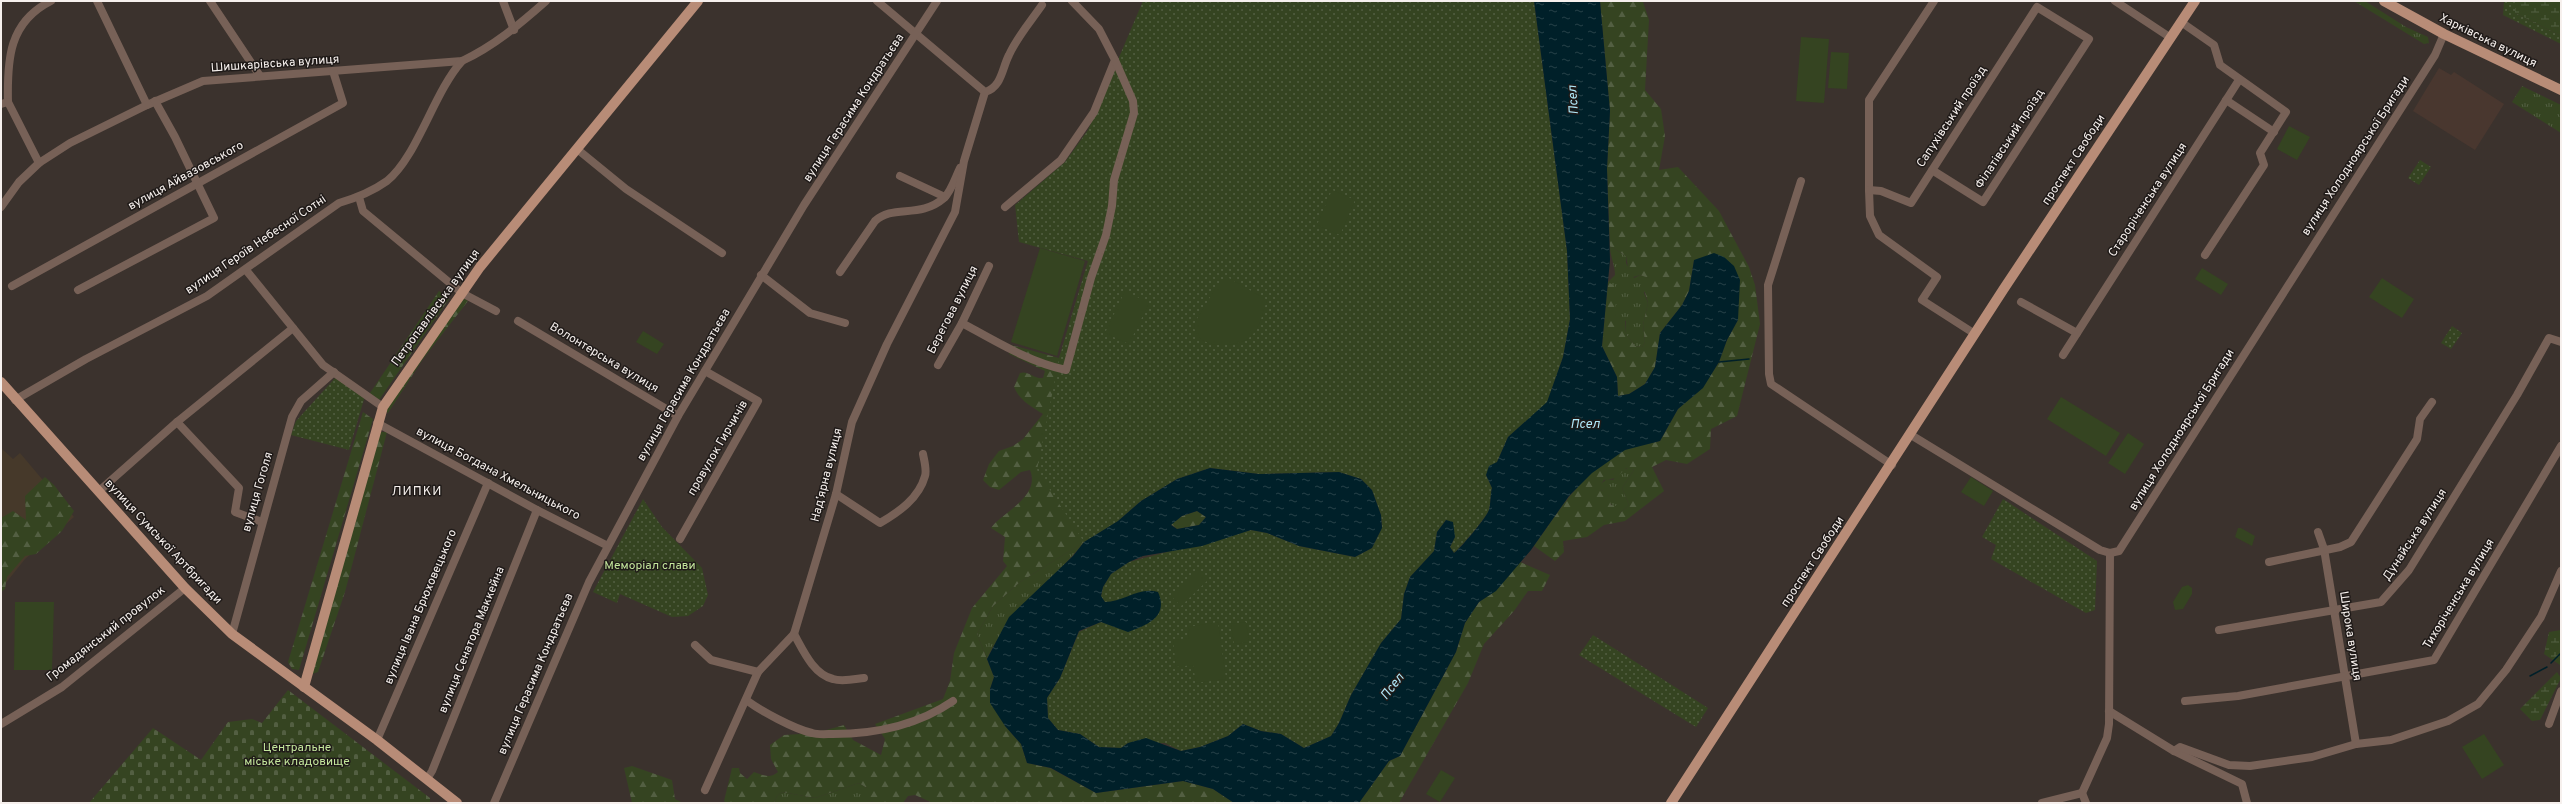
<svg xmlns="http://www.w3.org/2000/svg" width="2562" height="804" font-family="Overpass,sans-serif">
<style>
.commercial{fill:#49372f}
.medical{fill:#46392a}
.grass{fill:url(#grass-tufts)}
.forest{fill:url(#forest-firs);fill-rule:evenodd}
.wetland{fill:url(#wetland-marsh)}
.cemetery{fill:url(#cemetery-stones)}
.park{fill:url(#park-dots)}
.garden{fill:#354421}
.water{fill:url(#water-ripples);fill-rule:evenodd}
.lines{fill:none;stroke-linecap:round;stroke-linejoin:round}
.stream{stroke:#002029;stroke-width:1.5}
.minor{stroke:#776157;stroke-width:8}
.major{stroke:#b88c77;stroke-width:10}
.labels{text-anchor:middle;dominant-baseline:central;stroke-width:3;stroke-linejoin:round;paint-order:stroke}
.street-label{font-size:12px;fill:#f6f0ed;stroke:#1f1a18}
.park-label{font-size:12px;fill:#c4e69c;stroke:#1f1a18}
.water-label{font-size:13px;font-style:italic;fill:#b0e9fa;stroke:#1f1a18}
.neighbourhood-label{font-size:13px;letter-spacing:1px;fill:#f6f0ed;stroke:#1f1a18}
</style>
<defs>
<pattern id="grass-tufts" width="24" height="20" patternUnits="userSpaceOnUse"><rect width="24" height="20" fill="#354421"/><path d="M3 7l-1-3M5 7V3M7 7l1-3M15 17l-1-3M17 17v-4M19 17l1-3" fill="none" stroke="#535f42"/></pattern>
<pattern id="forest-firs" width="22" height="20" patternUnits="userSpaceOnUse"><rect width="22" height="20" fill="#354421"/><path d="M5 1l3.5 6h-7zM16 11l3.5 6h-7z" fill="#535f42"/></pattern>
<pattern id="wetland-marsh" width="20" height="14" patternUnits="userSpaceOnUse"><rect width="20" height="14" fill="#354421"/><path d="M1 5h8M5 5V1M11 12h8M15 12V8" fill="none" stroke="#535f42"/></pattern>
<pattern id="cemetery-stones" width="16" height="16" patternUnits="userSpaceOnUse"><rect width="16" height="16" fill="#354421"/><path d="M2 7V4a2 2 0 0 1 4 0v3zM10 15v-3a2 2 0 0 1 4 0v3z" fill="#535f42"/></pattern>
<pattern id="park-dots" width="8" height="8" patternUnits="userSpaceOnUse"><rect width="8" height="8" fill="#354421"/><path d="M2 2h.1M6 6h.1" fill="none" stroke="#535f42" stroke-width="1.8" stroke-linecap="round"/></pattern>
<pattern id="water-ripples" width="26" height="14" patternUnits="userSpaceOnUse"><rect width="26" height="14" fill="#002029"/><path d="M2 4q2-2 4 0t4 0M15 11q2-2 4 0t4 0" fill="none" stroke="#264148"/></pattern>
</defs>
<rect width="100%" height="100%" fill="#3b322d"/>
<polygon class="commercial" points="2439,68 2451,75 2454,72 2504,104 2475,150 2413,111"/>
<polygon class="medical" points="1,448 13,459 20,453 74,517 25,559 1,589"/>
<g class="grass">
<polygon points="2354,1 2365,1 2406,27 2428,37 2429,43 2424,44"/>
<polygon points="2522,86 2561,105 2561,133 2512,102"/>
<path d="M1610,246L1626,256V263L1634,278L1640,275L1650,278L1644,293L1648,303L1643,325L1645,342L1642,347L1635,346L1626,334V321L1616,317L1608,282L1615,275C1615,265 1610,257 1610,246Z"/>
<polygon points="1629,468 1634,470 1622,488 1629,505 1620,513 1609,502 1609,496 1599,488 1599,485 1607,479 1613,480 1623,469"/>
<path d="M1084,542C1055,579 1005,616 987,659L977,634L993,606L1020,582Z"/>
<polygon points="859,783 867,788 867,800 877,803 774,803 777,796 782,792 815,798"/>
</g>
<g class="forest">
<path d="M1600,1L1643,2L1649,20L1645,90L1661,109L1665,136L1659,170L1678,167L1719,211L1749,267L1755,285L1760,324L1737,416L1711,429L1710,449L1687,464L1666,460L1652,467L1664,491L1625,521L1604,525L1587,537L1563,541L1564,552L1555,561L1534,546C1559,511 1584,469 1624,450C1635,445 1649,444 1660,441L1678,409L1703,387L1719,362L1727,340L1738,320L1694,260L1689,291L1682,305L1660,333L1655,367L1645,384L1629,394L1618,396L1617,377L1602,346L1608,282L1615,286L1616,317L1625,318L1626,334L1635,346L1642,347L1645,342L1643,325L1648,303L1644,289L1649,278L1640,275L1630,278L1626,256L1610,246L1607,169L1610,111ZM1626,468L1634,470L1622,488L1629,505L1620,513L1617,506L1611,505L1608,493L1601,490L1600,485L1604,480L1616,478Z"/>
<path d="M1084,275L1118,521L1020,582L993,606L977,634L994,677L990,689L1005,726L1021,744L1027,763L1050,768L1096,793L1183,781L1213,789L1234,803H933L915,795L908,796L903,803H877L867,800V788L859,783L815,798L782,792L777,796L774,803H727L724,801L732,768H739L740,773L747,779L754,772C763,775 770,779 778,772L771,759L770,745L784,735L816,733L844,725L853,740L881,755L885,739L875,724L943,699L950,681L954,653L972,608L1007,566L1003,561L1005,537L991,528C1002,512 1041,497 1030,470L1021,472L999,490L990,487L983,480L989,464L999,451L1013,446L1023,439L1043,414C1032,407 1019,400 1014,387L1020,373C1028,370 1034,379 1043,378L1045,371L1009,354L1011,345L1059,358Z"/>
<polygon points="439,291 449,299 379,400 370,393"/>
<polygon points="462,297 468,301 423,359 388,413 384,410"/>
<polygon points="363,412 373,419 299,670 292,669 288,662"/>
<polygon points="379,432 387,432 345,592 318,672 312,674"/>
<polygon points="45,477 54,485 74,511 62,531 36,554 25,556 7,577 5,589 1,592 1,518 13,511 26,520 25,496"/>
<polygon points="1197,511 1206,517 1199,525 1177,529 1171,524 1182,516"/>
<polygon points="1520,562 1550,575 1542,591 1528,591 1514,611 1484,644 1468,683 1399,803 1359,803 1389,761 1400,756 1456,652 1465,623 1479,602 1496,590"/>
<polygon points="632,766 672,780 675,799 683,803 632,803 624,768"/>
</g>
<g class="wetland">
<polygon points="2515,1 2561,1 2561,36 2515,13"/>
<polygon points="2561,630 2561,663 2560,665 2544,654 2549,632"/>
<polygon points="2557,672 2561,678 2540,720 2532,721 2520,709"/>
</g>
<polygon class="cemetery" points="288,690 430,798 430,803 89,803 153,728 201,760 228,722 252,719 262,723"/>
<g class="park">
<path d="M1143,1H1534L1567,251L1570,319L1563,357L1547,403L1508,437L1497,462L1486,475L1492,488C1490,495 1491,507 1488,512C1484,520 1460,548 1454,553L1450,547L1455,537L1446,520L1437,532L1434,551L1410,577L1404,594L1401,619L1381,643L1351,695L1339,723L1331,736L1304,748L1281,734L1261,731L1243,724L1228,736L1200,747L1181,751L1165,743H1128L1121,748L1099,747L1080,734L1058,730L1048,718L1047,698L1060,678L1079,632L1101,622L1108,624L1135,594L1114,602H1105L1101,597L1103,587L1111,574L1129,562L1251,530L1267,533L1299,546L1355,557L1372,548L1382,527L1381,515L1372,490L1361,479L1339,472L1259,474L1210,468L1177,479L1141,501L1118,521L1084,542L1037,470L1059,359L1088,261L1019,242L1015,205L1065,162L1088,130Z"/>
<polygon points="2504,1 2515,1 2515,13 2561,36 2561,44 2503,15"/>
<polygon points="2420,160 2431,167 2419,185 2408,178"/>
<polygon points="2452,326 2462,333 2451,349 2441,343"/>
<polygon points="336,377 365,396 349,450 291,435 296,421"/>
<polygon points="643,499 662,527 702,568 708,595 703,606 688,616 672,617 620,594 617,603 593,592"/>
<polygon points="2003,499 2097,561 2095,610 2086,613 1991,559 1996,545 1982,537"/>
<polygon points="1593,635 1708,708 1696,727 1579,655"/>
</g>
<g class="garden">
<polygon points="1801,37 1829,39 1824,103 1796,101"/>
<polygon points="1831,52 1849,53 1847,89 1828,88"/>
<polygon points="2289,126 2310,137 2297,160 2277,149"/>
<polygon points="1332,190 1355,200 1340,235 1317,225"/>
<polygon points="1040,248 1085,261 1057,356 1011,342"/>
<polygon points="2202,268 2228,284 2221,295 2195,279"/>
<path d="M1227,277L1267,300C1263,311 1260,329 1250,337C1236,349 1194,350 1194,324L1215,289Z"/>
<polygon points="2382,278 2414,299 2402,318 2369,297"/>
<polygon points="1125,291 1149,303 1129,344 1105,333"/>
<polygon points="643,331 664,344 657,354 636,342"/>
<polygon points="2061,397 2120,433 2106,456 2047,419"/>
<polygon points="2128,433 2144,444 2125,474 2108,463"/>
<polygon points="1971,477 1993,491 1984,506 1961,492"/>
<polygon points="2238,528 2241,528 2255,536 2252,546 2235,537"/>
<polygon points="1199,569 1209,579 1181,606 1171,596"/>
<polygon points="2188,585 2192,588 2192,594 2183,609 2175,610 2173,602 2182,587"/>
<polygon points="15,602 54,602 52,670 14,670"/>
<polygon points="1218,622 1226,679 1196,683 1193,665 1176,667 1173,640 1189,638 1188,627"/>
<polygon points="1246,622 1249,642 1234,644 1231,624"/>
<polygon points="2484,734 2504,765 2482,779 2462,747"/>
<polygon points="1441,770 1455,778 1440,802 1426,794"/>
</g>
<path class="water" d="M1534,1H1600L1610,111L1607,169L1610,260L1602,346L1617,377L1618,396L1629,394L1645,384L1655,367L1660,333L1682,305L1689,291L1694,260L1714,253L1724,257L1734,266L1740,280L1738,320L1727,340L1719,362L1703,388L1678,409L1660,441L1625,450L1592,473L1569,496L1531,550L1496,591L1479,602L1465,623L1456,652L1400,756L1389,761L1359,803H1234L1213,789L1183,781L1096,793L1051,768L1027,763L1021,744L1005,726L990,703V689L994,677L987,659L1009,617L1073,556L1084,542L1118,521L1141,501L1177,479L1210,468L1259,474L1339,472L1361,479L1372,490L1381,515L1382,528L1372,548L1355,557L1299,546L1267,533L1251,530L1202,546L1143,556L1129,562L1111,574L1103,587L1101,596L1105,602C1123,602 1140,586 1158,592C1169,617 1147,625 1128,632L1101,622L1079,631L1060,678L1047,698L1048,718L1058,730L1080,734L1099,747L1121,748L1128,743L1146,738L1181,751L1200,747L1228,736L1243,724L1261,731L1281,734L1304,748L1331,736L1339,723L1351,695L1381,643L1401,619L1404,594L1410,577L1434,551L1437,532L1446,520L1453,522L1455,537L1450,547L1454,553C1460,549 1485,519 1488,512C1491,507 1490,495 1492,488L1486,475L1489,466L1497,462L1508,437L1547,402L1563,357L1570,319L1567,251ZM1197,511L1206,517L1199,525L1177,529L1171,525L1182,516Z"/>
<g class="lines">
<g class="stream">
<polyline points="1719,362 1749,359"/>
<polyline points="2551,663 2561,653"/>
<polyline points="2530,676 2547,667"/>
</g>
<g class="minor">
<polyline points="97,1 147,105"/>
<polyline points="210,1 260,76"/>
<polyline points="503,1 514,30"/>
<path d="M877,1L985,92C1002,87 1002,68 1009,55C1017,37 1031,21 1042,5"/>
<polyline points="1934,1 1869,100 1869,190 1870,216 1879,235 1937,277 1922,300 1975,334"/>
<polyline points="2115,1 2171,38"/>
<polyline points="2181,22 2214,45 2220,65 2286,112 2260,153 2264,165 2205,255"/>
<polyline points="2226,100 2274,132"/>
<path d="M8,102C7,59 9,22 51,1"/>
<polyline points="1,104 8,102 39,163"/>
<polyline points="577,149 626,189 722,253"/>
<polyline points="900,176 945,197"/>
<polyline points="1801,181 1768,285 1769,374 1771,384 1892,465"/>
<polyline points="1869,190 1881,191 1911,203 2037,7 2089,39 1983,202 1932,170"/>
<polyline points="359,197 363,211 462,293 496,311"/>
<path d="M1,207L19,182L39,163L70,143L147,105L203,81L462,61C494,46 520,24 546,1"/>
<polyline points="1005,207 1061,160 1094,112 1115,60 1099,29 1072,1"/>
<polyline points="246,270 323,365 383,407"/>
<path d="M840,272L875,221C893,204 920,219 944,198C951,192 956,176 960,168"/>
<polyline points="761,275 810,313 845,323"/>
<polyline points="12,286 343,103 333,71"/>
<polyline points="78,290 214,218 175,137 155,101"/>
<polyline points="2021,302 2077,333"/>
<polyline points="518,321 678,416"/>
<path d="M962,323C995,341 1029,362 1066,370L1091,278L1106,235L1112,206L1114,180L1134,113L1133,101L1115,60"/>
<polyline points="2063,355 2239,80"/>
<polyline points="938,365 962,323 989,266"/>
<path d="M15,400L86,359L207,296L339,203C356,198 373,191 387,181C417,157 434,92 462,61"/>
<polyline points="177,422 239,488 235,512 262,522"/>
<polyline points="377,423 537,510 608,546"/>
<polyline points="1911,435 2100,550 2110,553 2119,551 2435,55 2444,34"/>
<polyline points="99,491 177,422 293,328"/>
<path d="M836,494L880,523C899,512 919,498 925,476C927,470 924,460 923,454"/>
<polyline points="2318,532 2324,549 2356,744"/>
<polyline points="680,539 758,401 705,371"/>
<polyline points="2269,562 2340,547 2351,542 2417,439 2420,419 2432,402"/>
<polyline points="2219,630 2381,602 2409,570 2517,395 2549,338 2561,342"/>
<polyline points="232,634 292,417 301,401 334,372"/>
<path d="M794,634C803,650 813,674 833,679C842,682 855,679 864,678"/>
<polyline points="695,645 711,660 758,672"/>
<path d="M746,700C761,711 794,729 812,733C818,735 827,734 833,734C876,734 918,725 953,701"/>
<polyline points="2185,701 2238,696 2434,660 2561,446"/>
<polyline points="2109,711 2174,751 2242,784 2247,803"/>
<polyline points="1,724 62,687 185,588"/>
<polyline points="2549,724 2561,691"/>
<polyline points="377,740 488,483"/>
<polyline points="2174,751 2180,747 2229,765 2250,766 2312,757 2356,744 2391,740 2448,721 2478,704 2506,670 2541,617 2561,571"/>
<polyline points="427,779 432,771 537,510"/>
<polyline points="705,790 758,672 794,634 836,494 852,422 887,344 955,212 964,161 985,92"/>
<polyline points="2082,793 2107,738 2109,724 2110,553"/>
<polyline points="2082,793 2086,803"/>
<polyline points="494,803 589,582 678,416 804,205 937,1"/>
<polyline points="2042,803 2082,793"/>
</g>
<g class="major">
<polyline points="2384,1 2444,34 2561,90"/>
<polyline points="1,382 185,588 232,634 377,740 457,803"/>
<polyline points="304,687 383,407 480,267 698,1"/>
<polyline points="1671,803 2003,290 2195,1"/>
</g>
</g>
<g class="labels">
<g class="street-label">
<text transform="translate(2488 41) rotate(26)">Харківська вулиця</text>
<text transform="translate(275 64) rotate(-4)">Шишкарівська вулиця</text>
<text transform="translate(854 108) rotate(-57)">вулиця Герасима Кондратьєва</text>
<text transform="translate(1952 117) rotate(-57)">Сапухівський проїзд</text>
<text transform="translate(2010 139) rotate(-57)">Філатівський проїзд</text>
<text transform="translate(2356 156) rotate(-57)">вулиця Холодноярської Бригади</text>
<text transform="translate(2074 160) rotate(-57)">проспект Свободи</text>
<text transform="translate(186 176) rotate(-29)">вулиця Айвазовського</text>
<text transform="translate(2148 200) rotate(-57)">Староріченська вулиця</text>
<text transform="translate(256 245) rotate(-34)">вулиця Героїв Небесної Сотні</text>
<text transform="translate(436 308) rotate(-54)">Петропавлівська вулиця</text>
<text transform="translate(953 310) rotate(-63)">Берегова вулиця</text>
<text transform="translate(604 358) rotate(31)">Волонтерська вулиця</text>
<text transform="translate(684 385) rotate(-60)">вулиця Герасима Кондратьєва</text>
<text transform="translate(2182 430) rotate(-58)">вулиця Холодноярської Бригади</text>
<text transform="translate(718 448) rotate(-60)">провулок Гирчичів</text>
<text transform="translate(498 474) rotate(28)">вулиця Богдана Хмельницького</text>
<text transform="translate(827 475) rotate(-76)">Надʼярна вулиця</text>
<text transform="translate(258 492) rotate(-74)">вулиця Гоголя</text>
<text transform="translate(2415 535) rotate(-57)">Дунайська вулиця</text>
<text transform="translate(163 542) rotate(47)">вулиця Сумської Артбригади</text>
<text transform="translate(1813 562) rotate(-57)">проспект Свободи</text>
<text transform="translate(2459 594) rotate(-59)">Тихоріченська вулиця</text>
<text transform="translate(421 607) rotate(-67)">вулиця Івана Брюховецького</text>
<text transform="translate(106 634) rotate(-38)">Громадянський провулок</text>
<text transform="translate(2350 636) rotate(81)">Широка вулиця</text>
<text transform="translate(472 640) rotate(-68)">вулиця Сенатора Маккейна</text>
<text transform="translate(536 674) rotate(-67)">вулиця Герасима Кондратьєва</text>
</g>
<g class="park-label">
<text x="650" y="566">Меморіал слави</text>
<text x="297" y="748">Центральне<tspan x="297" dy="14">міське кладовище</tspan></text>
</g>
<g class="water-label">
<text transform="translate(1574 100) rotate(-94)">Псел</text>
<text x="1585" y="425">Псел</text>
<text transform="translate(1393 687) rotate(-52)">Псел</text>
</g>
<g class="neighbourhood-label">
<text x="417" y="492">ЛИПКИ</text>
</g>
</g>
<rect width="2562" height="804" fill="none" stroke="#f6f0ed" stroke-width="4"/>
</svg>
